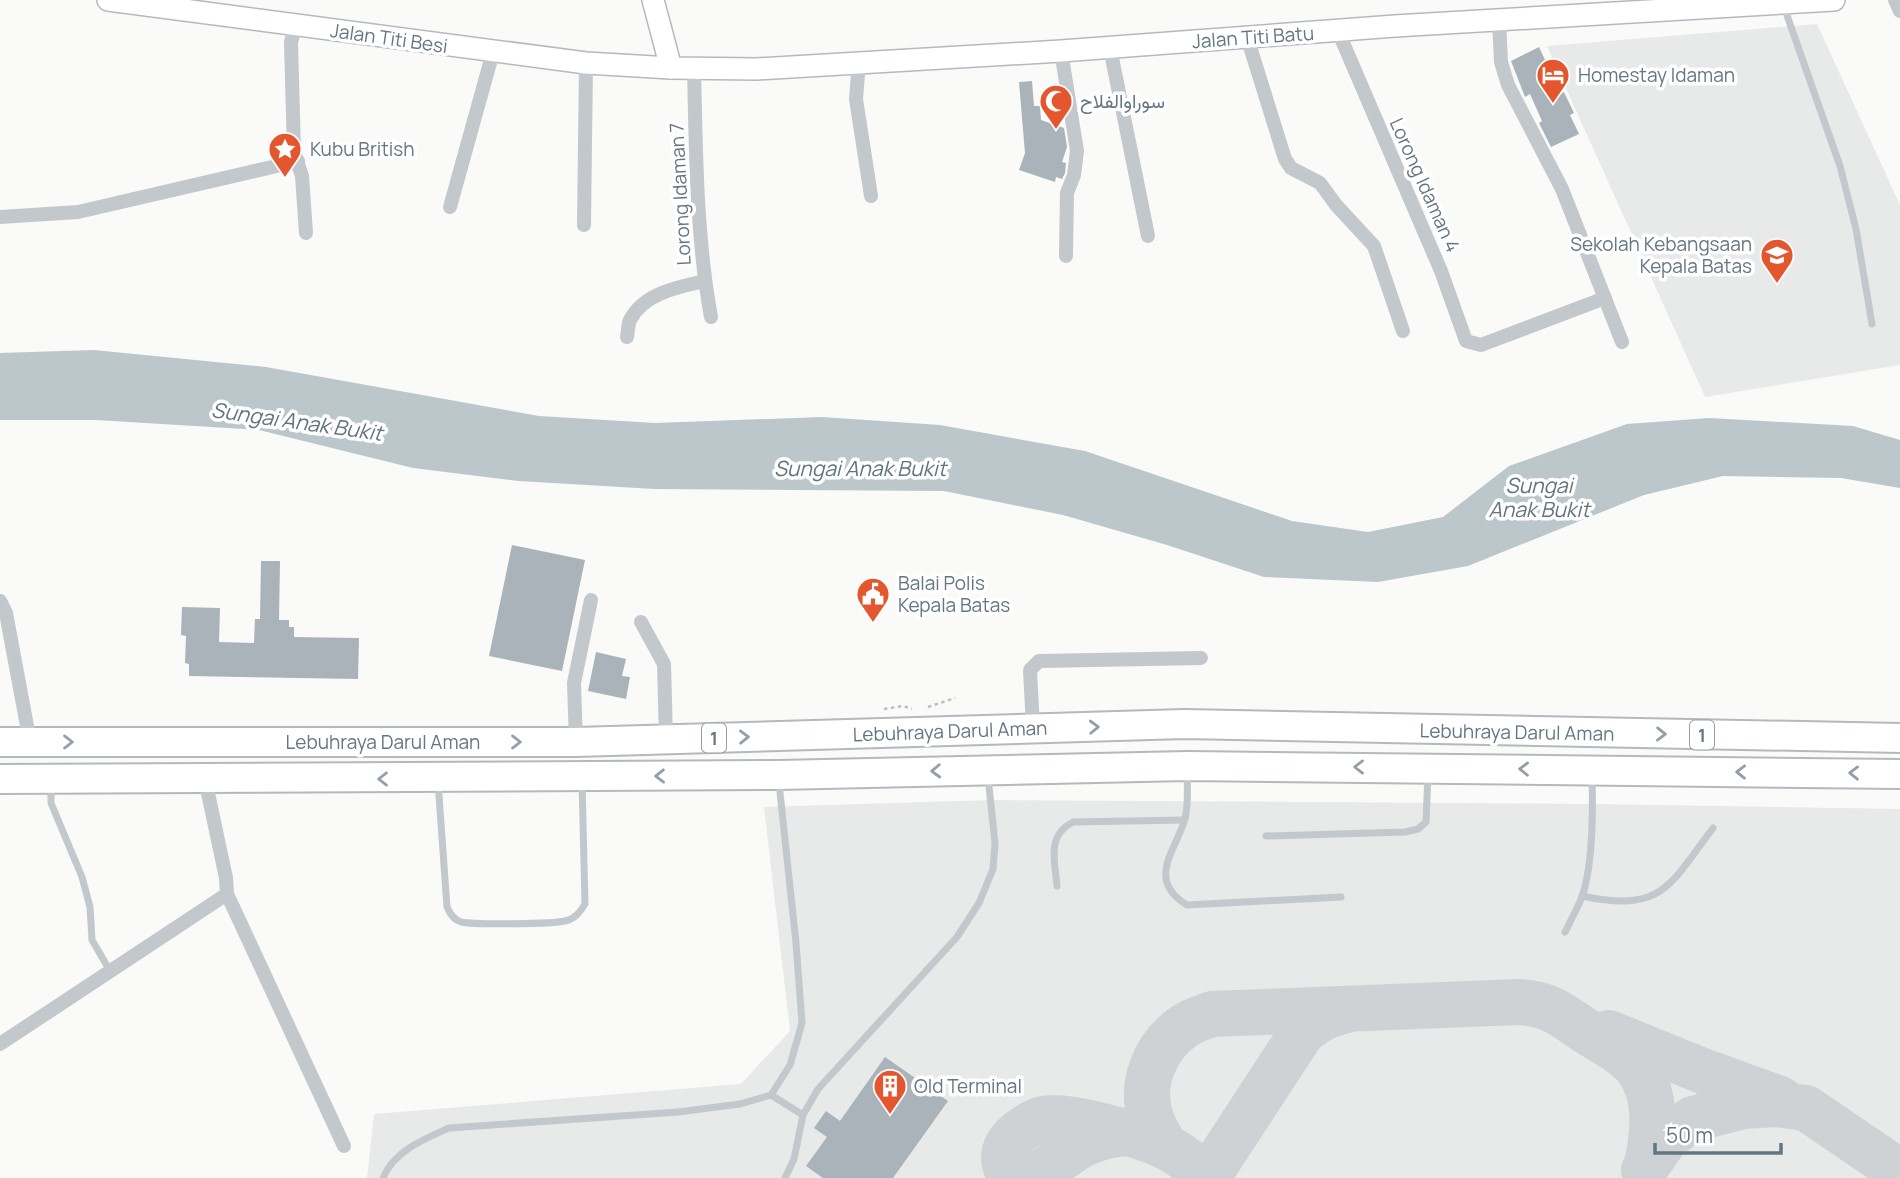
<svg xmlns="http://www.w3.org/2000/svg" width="1900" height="1178" font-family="Manrope,Vazirmatn,sans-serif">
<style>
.built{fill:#e8e9e9}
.water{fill:#bbc7cb}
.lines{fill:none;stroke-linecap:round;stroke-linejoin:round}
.taxiway{stroke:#ced2d4;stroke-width:46}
.building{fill:#aab3b9}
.secondary-casing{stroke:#b3babf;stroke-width:24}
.highway-casing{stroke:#b4b9bd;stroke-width:32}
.path{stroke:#bbbfc2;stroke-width:2.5;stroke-dasharray:3.5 3.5;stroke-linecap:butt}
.lane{stroke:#c3c8cc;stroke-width:7}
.street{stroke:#c3c8cc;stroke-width:14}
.secondary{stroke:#fff;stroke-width:21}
.highway{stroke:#fff;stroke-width:28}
.oneway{stroke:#939fa8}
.labels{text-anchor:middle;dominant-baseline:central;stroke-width:7;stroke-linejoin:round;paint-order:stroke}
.shield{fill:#fff;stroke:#939fa8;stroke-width:2}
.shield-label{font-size:18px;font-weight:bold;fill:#657683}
.street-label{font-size:19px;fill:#657683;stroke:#fff}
.poi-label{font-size:19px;fill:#657683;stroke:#fff;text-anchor:start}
.water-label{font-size:21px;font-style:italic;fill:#60757c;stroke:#fff}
</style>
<rect width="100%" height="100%" fill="#fafaf8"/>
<g class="built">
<polygon points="1817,24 1900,205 1900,365 1705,397 1547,46"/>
<polygon points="992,800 1593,804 1900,809 1900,1178 367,1178 374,1114 741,1084 790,1031 764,807"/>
</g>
<polygon class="water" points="94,350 266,367 539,416 655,423 822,417 940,425 1085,451 1292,521 1368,532 1443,517 1509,466 1627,424 1709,418 1853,426 1900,440 1900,488 1841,478 1723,476 1644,495 1468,566 1378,582 1264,577 1167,545 1063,515 944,491 654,489 519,481 413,468 259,430 96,420 0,420 0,353"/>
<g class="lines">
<g class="taxiway">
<polyline points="1609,1033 1705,1072 1780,1099"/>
<path d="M1165,1146C1160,1138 1155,1130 1152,1121C1138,1086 1155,1045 1186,1025C1194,1020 1204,1017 1212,1014L1519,1002C1551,1004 1562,1015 1587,1032C1603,1042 1624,1052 1636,1067C1659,1095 1653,1134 1647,1166"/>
<polyline points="1644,1170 1667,1137 1693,1119 1743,1106 1775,1104 1806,1108 1900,1172"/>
<path d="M1013,1178C1004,1169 1001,1156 1008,1144C1014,1134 1031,1122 1043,1119C1066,1113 1139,1135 1162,1145C1180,1153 1196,1167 1211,1178"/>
<path d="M1035,1178C1068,1154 1084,1136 1127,1133"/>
<path d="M1207,1178L1301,1034C1316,1020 1327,1015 1347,1010"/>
</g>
</g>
<g class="building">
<polygon points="1539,47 1561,94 1564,92 1574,113 1570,115 1579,134 1551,147 1539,123 1542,121 1530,94 1525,97 1511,61"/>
<polygon points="1032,81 1034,106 1040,106 1041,120 1064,128 1067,147 1062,162 1066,163 1065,173 1062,179 1056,177 1055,182 1019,170 1025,153 1019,82"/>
<polygon points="512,545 585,560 562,671 489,656"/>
<polygon points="261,561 280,561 279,620 289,620 289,627 294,627 294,637 359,638 358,679 189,676 189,664 185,663 186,636 181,635 182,607 220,608 219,642 254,643 255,619 260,619"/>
<polygon points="596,652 626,659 622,676 630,677 626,699 588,691"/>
<polygon points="885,1057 948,1101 893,1178 823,1178 806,1166 827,1137 814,1128 826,1111 840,1121"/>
</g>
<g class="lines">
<defs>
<g id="secondary">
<polyline points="108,0 586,63 671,68 756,69 1061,51 1395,26 1834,0"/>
<polyline points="653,0 671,68"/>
</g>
<g id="highway">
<polyline points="0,742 576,742 1184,724 1900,738"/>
<polyline points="0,779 778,775 1187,766 1900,774"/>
</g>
</defs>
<use href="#secondary" class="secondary-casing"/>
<use href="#highway" class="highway-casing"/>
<g class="path">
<polyline points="928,707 955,698"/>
<polyline points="884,709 903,706 912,709"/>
</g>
<g class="lane">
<polyline points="1783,4 1840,166 1856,229 1872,324"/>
<path d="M1187,770C1187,786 1189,804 1185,819C1175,852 1146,880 1187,905L1341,897"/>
<path d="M438,782L447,907C450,914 454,920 461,922C474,925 553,924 565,921C575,919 580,912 585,904L582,781"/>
<polyline points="51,785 51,803 82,877 90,907 92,940 110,971"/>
<polyline points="1266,836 1405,832 1418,829 1426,822 1428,773"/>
<path d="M1057,886C1055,861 1046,836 1073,822L1184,820"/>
<path d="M1582,896C1663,913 1669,886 1713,828"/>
<path d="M1565,932C1571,920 1577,909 1582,897C1593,865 1593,810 1592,776"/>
<polyline points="771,1095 803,1115"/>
<path d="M383,1178C394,1151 424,1139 449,1128L678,1112L740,1104L771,1095L790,1065L802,1023L796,943L779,783"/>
<polyline points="785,1178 794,1159 803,1115 818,1089 957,937 979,903 993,869 995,843 988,777"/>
</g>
<g class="street">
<polyline points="1895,0 1900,11"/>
<polyline points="1499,20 1501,62 1508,85 1562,189 1622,342"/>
<polyline points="296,25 291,42 294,152 302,176 306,233"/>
<polyline points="1338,31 1441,271 1466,341 1481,345 1605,298"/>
<polyline points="1247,37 1285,159 1291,168 1320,183 1336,205 1374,246 1403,331"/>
<polyline points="1110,48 1148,236"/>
<polyline points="1061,51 1077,151 1074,175 1067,193 1066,256"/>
<polyline points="859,61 856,99 871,196"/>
<path d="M694,68C696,151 696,235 711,317"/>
<polyline points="450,207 493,52"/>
<polyline points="0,217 78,212 298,161"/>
<polyline points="584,225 586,63"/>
<path d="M627,337C628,332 628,324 630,320C644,293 678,287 705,281"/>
<polyline points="0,601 6,613 30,742"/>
<polyline points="641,622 664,664 666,739"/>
<polyline points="1033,728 1030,670 1039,661 1201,658"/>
<polyline points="576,742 574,683 591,600"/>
<polyline points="205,779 226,878 227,894 344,1146"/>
<polyline points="0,1044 227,894"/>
</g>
<use href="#secondary" class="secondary"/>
<use href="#highway" class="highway"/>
</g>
<defs><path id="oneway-chevron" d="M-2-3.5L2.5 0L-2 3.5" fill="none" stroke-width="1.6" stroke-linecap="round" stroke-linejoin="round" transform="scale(1.75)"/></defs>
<g class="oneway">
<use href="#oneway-chevron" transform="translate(1094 727) rotate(-2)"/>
<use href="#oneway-chevron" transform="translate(1661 734) rotate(1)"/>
<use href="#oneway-chevron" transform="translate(744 737) rotate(-1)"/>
<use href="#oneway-chevron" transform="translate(68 742)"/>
<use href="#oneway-chevron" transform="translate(516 742)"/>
<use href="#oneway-chevron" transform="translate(1359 767) rotate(-180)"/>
<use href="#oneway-chevron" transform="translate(1524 769) rotate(-179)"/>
<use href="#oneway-chevron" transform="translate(936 771) rotate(178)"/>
<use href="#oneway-chevron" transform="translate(1741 772) rotate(-179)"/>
<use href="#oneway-chevron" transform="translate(1854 773) rotate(-179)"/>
<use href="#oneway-chevron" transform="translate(660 776) rotate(179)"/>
<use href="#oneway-chevron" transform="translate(383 779) rotate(180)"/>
</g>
<defs>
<symbol id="hotel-pin" viewBox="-11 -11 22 30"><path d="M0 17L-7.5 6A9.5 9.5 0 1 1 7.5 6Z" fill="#e4572e" stroke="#fff"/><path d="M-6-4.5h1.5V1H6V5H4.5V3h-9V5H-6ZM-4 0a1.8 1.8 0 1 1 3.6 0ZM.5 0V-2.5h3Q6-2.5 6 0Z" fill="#fff"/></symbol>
<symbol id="mosque-pin" viewBox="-11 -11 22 30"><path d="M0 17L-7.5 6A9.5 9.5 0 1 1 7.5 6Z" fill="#e4572e" stroke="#fff"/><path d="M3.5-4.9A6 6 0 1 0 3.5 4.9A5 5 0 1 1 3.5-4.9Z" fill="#fff"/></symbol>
<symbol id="sight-pin" viewBox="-11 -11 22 30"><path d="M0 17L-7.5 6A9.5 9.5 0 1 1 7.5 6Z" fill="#e4572e" stroke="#fff"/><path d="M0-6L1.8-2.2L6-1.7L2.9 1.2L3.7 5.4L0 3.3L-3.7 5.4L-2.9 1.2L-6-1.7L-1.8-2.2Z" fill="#fff"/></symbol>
<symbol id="school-pin" viewBox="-11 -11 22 30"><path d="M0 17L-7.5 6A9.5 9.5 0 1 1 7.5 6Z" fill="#e4572e" stroke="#fff"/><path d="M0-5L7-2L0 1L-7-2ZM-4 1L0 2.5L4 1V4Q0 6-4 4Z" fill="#fff"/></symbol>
<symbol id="civic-pin" viewBox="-11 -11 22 30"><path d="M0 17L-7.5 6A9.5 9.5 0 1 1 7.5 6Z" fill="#e4572e" stroke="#fff"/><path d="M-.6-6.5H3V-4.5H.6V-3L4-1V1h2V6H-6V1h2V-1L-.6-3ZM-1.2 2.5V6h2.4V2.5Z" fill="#fff"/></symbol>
<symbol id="building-pin" viewBox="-11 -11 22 30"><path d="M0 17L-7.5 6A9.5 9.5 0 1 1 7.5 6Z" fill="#e4572e" stroke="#fff"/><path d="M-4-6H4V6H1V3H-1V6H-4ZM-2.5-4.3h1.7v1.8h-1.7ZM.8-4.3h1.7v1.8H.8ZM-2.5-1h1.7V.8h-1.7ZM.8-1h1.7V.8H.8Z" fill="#fff"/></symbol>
</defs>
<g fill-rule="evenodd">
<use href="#hotel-pin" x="1534" y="56" width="38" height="52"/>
<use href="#mosque-pin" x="1037" y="82" width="38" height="52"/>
<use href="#sight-pin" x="266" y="130" width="38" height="52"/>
<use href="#school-pin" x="1758" y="236" width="38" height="52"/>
<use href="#civic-pin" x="854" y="575" width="38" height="52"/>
<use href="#building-pin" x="871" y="1067" width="38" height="52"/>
</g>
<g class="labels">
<g class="shield">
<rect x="1690" y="720.5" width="24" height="29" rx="5"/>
<rect x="702" y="723.5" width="24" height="29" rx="5"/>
</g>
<g class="shield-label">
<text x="1702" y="735">1</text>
<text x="714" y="738">1</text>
</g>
<g class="street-label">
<text transform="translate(1253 37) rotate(-4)">Jalan Titi Batu</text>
<text transform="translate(389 38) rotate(8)">Jalan Titi Besi</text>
<text transform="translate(1425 185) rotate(66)">Lorong Idaman 4</text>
<text transform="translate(680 194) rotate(-93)">Lorong Idaman 7</text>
<text transform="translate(950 731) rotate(-2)">Lebuhraya Darul Aman</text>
<text transform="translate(1517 732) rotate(1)">Lebuhraya Darul Aman</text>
<text x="383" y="742">Lebuhraya Darul Aman</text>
</g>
<g class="poi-label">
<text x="1578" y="75">Homestay Idaman</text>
<text x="1080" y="101">سوراوالفلاح</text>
<text x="310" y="149">Kubu British</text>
<text x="1752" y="244" text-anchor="end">Sekolah Kebangsaan<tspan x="1752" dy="22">Kepala Batas</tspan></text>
<text x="898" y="583">Balai Polis<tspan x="898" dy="22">Kepala Batas</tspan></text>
<text x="914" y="1086">Old Terminal</text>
</g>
<g class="water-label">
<text transform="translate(297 421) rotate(8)">Sungai Anak Bukit</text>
<text x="860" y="468">Sungai Anak Bukit</text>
<text x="1539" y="485">Sungai<tspan x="1539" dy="24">Anak Bukit</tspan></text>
</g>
</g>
<path d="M1655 1143v10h126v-10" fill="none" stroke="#657683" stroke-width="3.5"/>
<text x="1666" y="1143" font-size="21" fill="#657683" stroke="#ffffff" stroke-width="5" paint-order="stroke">50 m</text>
</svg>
